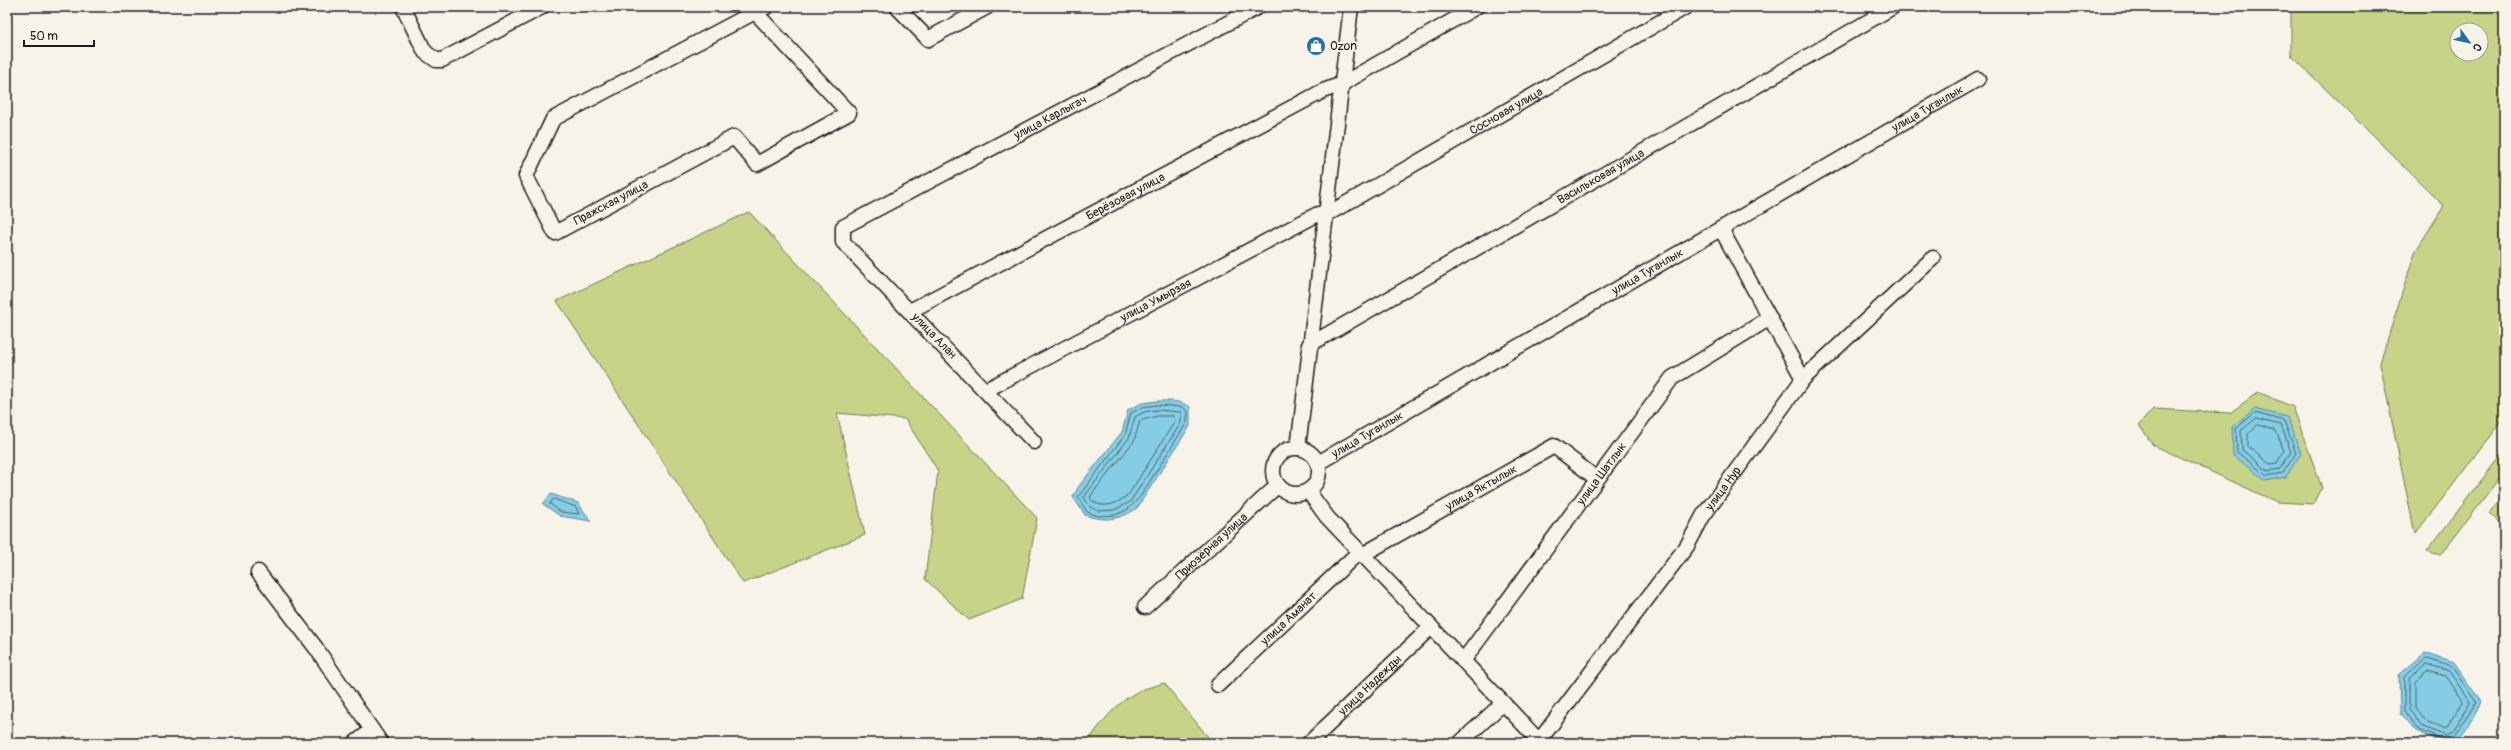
<svg xmlns="http://www.w3.org/2000/svg" width="2511" height="750" font-family="Pangolin,sans-serif">
<style>
.green{fill:#c7d487;stroke:#727852;fill-rule:evenodd}
.water{fill:#85cde5;stroke:#5b8695}
.lines{fill:none;stroke-linecap:round;stroke-linejoin:round}
.shore{stroke:#46636c;stroke-width:1}
.minor-casing{stroke:#1c1c1c;stroke-width:17}
.minor{stroke:#f7f3e8;stroke-width:14}
.labels{text-anchor:middle;dominant-baseline:central;stroke-width:4;stroke-linejoin:round;paint-order:stroke}
.poi-label{font-size:12px;fill:#1c1c1c;stroke:#f7f3e8;text-anchor:start}
.street-label{font-size:12px;fill:#1c1c1c;stroke:#f7f3e8}
</style>
<rect width="100%" height="100%" fill="#f7f3e8"/>
<filter id="ink" filterUnits="userSpaceOnUse"><feTurbulence type="fractalNoise" baseFrequency=".025" numOctaves="2"/><feDisplacementMap in="SourceGraphic" scale="8" xChannelSelector="R" yChannelSelector="G"/><feConvolveMatrix kernelMatrix="1 2 1 2 8 2 1 2 1" color-interpolation-filters="sRGB"/></filter>
<g filter="url(#ink)">
<g class="green">
<path d="M2291,7H2497L2504,13V419L2415,534L2380,363L2415,252L2444,206L2291,55ZM2457,30H2481V54H2457Z"/>
<polygon points="749,212 1037,518 1022,599 969,620 925,579 938,471 905,419 837,413 865,535 743,583 557,301"/>
<polygon points="2258,392 2293,407 2322,488 2314,504 2277,502 2153,445 2139,425 2153,409 2230,413"/>
<polygon points="2504,451 2504,472 2440,555 2427,551"/>
<polygon points="2504,495 2504,527 2490,514"/>
<path d="M1164,683L1213,743H1087C1099,725 1117,702 1137,692C1145,688 1155,686 1164,683Z"/>
</g>
<g class="water">
<path d="M1157,401C1169,401 1180,400 1190,407V426L1137,508C1120,520 1104,522 1085,515L1073,497L1079,486L1122,432L1128,410L1142,403Z"/>
<polygon points="2254,409 2287,417 2301,453 2286,477 2266,481 2233,455 2232,427"/>
<polygon points="551,494 578,503 591,521 560,516 543,504"/>
<path d="M2425,653L2454,663L2481,702C2476,711 2465,734 2458,739C2437,750 2413,728 2400,714L2399,675Z"/>
</g>
<g class="lines">
<g class="shore">
<polygon points="1158,405 1183,407 1188,413 1186,424 1140,497 1127,510 1115,515 1098,516 1087,512 1078,497 1125,435 1131,413 1143,407"/>
<polygon points="1158,410 1181,412 1181,423 1130,502 1114,510 1099,511 1090,507 1084,497 1129,438 1135,417 1144,412"/>
<polygon points="2255,413 2284,421 2296,453 2283,473 2267,476 2237,452 2236,429"/>
<path d="M1158,416H1174L1175,421L1131,491C1122,503 1101,512 1090,498L1092,494L1134,441L1140,421Z"/>
<polygon points="2256,419 2281,425 2291,452 2280,469 2268,471 2242,450 2241,431"/>
<polygon points="2258,425 2276,431 2284,451 2277,463 2270,464 2248,447 2248,434"/>
<polygon points="554,499 576,507 579,514 561,512 550,504"/>
<polygon points="2427,664 2449,671 2470,702 2453,731 2445,736 2422,726 2409,710 2409,679"/>
<polygon points="2428,671 2445,676 2463,702 2445,729 2426,721 2415,708 2415,682"/>
<polyline points="2440,743 2438,738 2420,730 2404,712 2404,677 2426,658 2452,667 2476,702 2449,743"/>
</g>
<defs>
<g id="minor">
<polyline points="403,7 425,52 436,60 442,60 542,7"/>
<polyline points="750,7 755,12 849,113 757,164 734,137 555,233 526,176 553,119 755,12 766,7"/>
<polyline points="897,7 928,39 987,7"/>
<polyline points="1721,229 1803,379"/>
<path id="s1" d="M910,311L1323,91L1342,84L1476,7"/>
<path id="s2" d="M1309,345L1893,7"/>
<path id="s3" d="M986,390L1318,214L1333,211L1686,7"/>
<path id="s4" d="M1034,442L843,242V227L1258,7"/>
<polyline points="1298,448 1351,7"/>
<circle cx="1296" cy="471" r="23"/>
<path id="s5" d="M1318,463L1978,79"/>
<polyline points="1308,491 1327,517 1541,743"/>
<path id="s6" d="M1362,555L1554,446L1597,479"/>
<polyline points="258,572 316,648 381,743"/>
<path id="s7" d="M1145,607L1278,485"/>
<path id="s8" d="M1463,661L1672,378L1770,318"/>
<path id="s9" d="M1218,685L1359,552"/>
<path id="s10" d="M1539,741L1687,546L1703,516L1803,379L1933,258"/>
<polyline points="355,743 372,730"/>
<path id="s11" d="M1309,743L1431,627"/>
<polyline points="1460,743 1503,703"/>
</g>
</defs>
<use href="#minor" class="minor-casing"/>
<use href="#minor" class="minor"/>
</g>
</g>
<defs>
<symbol id="shop-disc" viewBox="-11 -11 22 22"><circle r="9.5" fill="#1f6fb2" stroke="#f7f3e8"/><path d="M-5-2.5h2.3a2.7 3.5 0 0 1 5.4 0H5L5.5 6h-11ZM-1.5-2.5h3a1.5 2.3 0 0 0-3 0Z" fill="#fff"/></symbol>
</defs>
<g fill-rule="evenodd">
<use href="#shop-disc" x="1305" y="35" width="22" height="22"/>
</g>
<g class="labels">
<g class="poi-label">
<text x="1330" y="46">Ozon</text>
</g>
<g class="street-label">
<text stroke="none"><textPath href="#s5" startOffset="705">улица Туганлык</textPath></text>
<text stroke="none"><textPath href="#s3" startOffset="591">Сосновая улица</textPath></text>
<text stroke="none"><textPath href="#s4" startOffset="526">улица Карлыгач</textPath></text>
<text stroke="none"><textPath href="#s2" startOffset="337">Васильковая улица</textPath></text>
<text stroke="none"><textPath href="#s1" startOffset="244">Берёзовая улица</textPath></text>
<text transform="translate(611 203) rotate(-28)">Пражская улица</text>
<text stroke="none"><textPath href="#s5" startOffset="381">улица Туганлык</textPath></text>
<text stroke="none"><textPath href="#s3" startOffset="192">улица Умырзая</textPath></text>
<text transform="translate(934 336) rotate(46)">улица Алан</text>
<text stroke="none"><textPath href="#s5" startOffset="57">улица Туганлык</textPath></text>
<text stroke="none"><textPath href="#s8" startOffset="233">улица Шатлык</textPath></text>
<text stroke="none"><textPath href="#s6" startOffset="137">улица Яктылык</textPath></text>
<text stroke="none"><textPath href="#s10" startOffset="313">улица Нур</textPath></text>
<text stroke="none"><textPath href="#s7" startOffset="90">Приозёрная улица</textPath></text>
<text stroke="none"><textPath href="#s9" startOffset="97">улица Аманат</textPath></text>
<text stroke="none"><textPath href="#s11" startOffset="84">улица Надежды</textPath></text>
</g>
</g>
<rect width="2511" height="750" fill="none" stroke="#f7f3e8" stroke-width="24"/>
<rect x="12" y="12" width="2487" height="726" fill="none" stroke="#1c1c1c" stroke-width="1.5" filter="url(#ink)"/>
<g transform="translate(2469 42) rotate(123)"><circle r="19" fill="#f7f3e8" stroke="#9f9d96"/>
<path d="M0-3L7 15L0 10L-7 15Z" fill="#1f6fb2"/>
<text y="-6" font-size="11" font-weight="bold" text-anchor="middle" fill="#1c1c1c">С</text>
</g>
<path d="M24 40v6h70v-6" fill="none" stroke="#1c1c1c" stroke-width="2"/>
<text x="30" y="40" font-size="12" fill="#1c1c1c" stroke="#f7f3e8" stroke-width="3" paint-order="stroke">50 m</text>
</svg>
